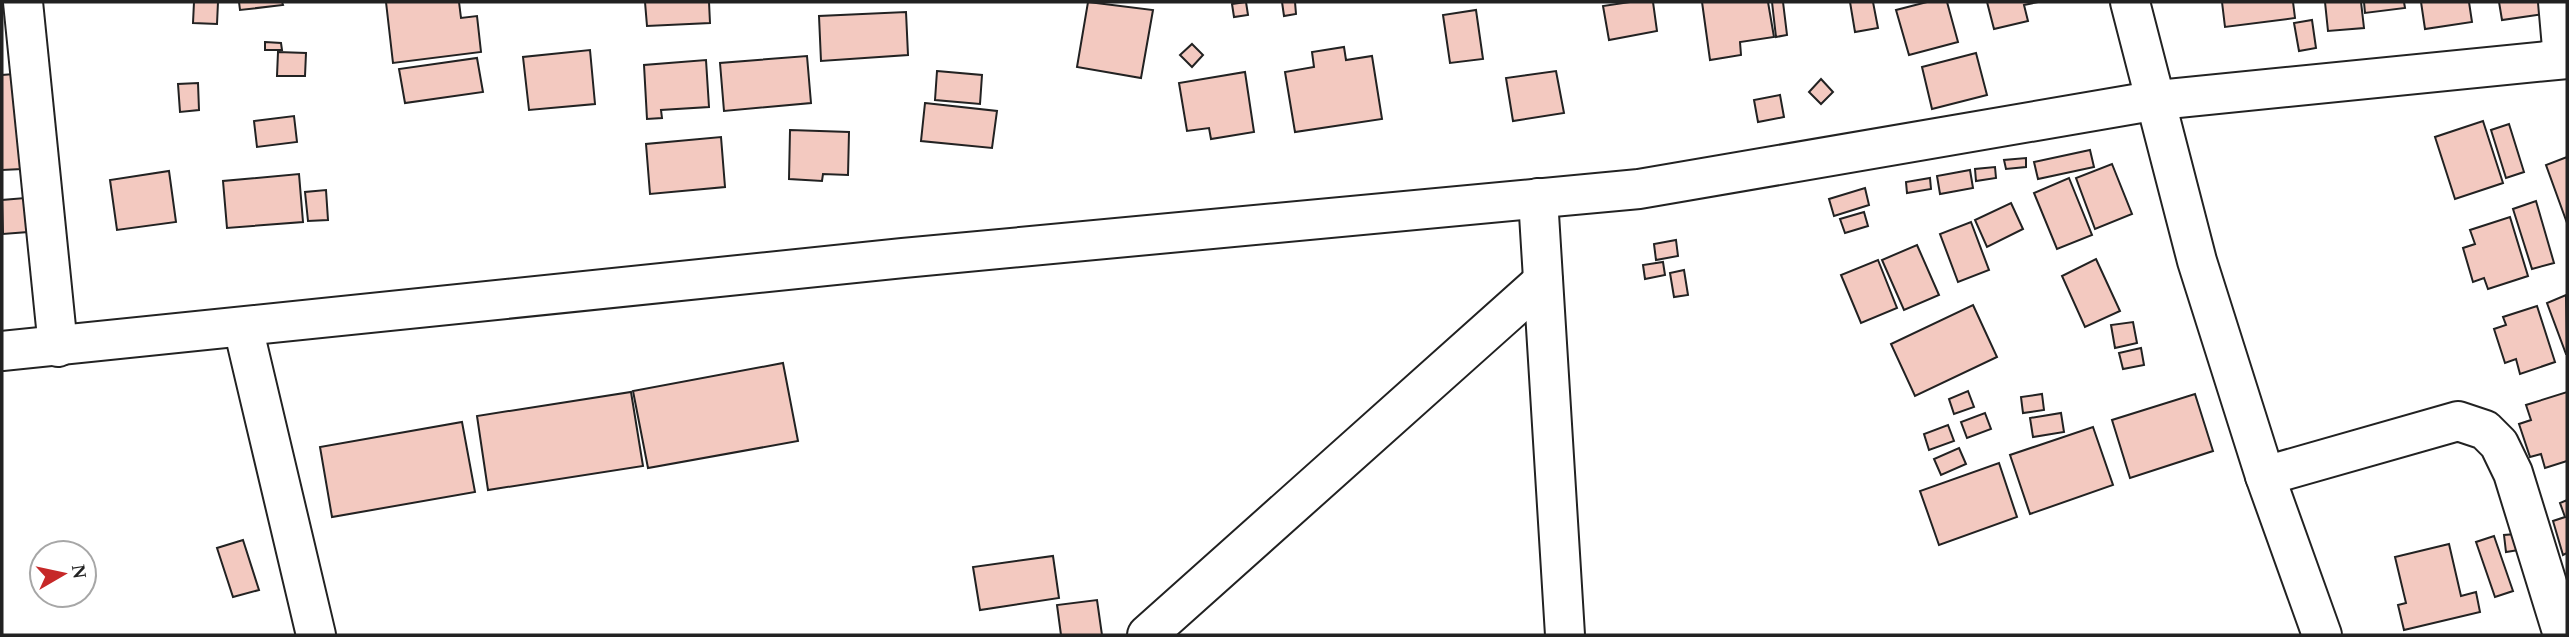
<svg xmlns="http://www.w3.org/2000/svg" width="2569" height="637" font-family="Georgia,serif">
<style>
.building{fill:#f3c9c0;stroke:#222;stroke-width:2}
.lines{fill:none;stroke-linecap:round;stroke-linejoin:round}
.minor-casing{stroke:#222;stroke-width:42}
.minor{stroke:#fff;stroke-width:38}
</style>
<rect width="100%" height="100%" fill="#fff"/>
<g class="building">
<polygon points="194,2 218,2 217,24 193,23"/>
<polygon points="239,2 282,2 283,5 240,10"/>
<polygon points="386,2 459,2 461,18 477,16 481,52 393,63"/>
<polygon points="645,2 709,2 710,23 647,26"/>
<polygon points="1088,2 1153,10 1141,78 1077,67"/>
<polygon points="1246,2 1248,15 1234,17 1232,4"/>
<polygon points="1282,2 1295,2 1296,14 1284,16"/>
<polygon points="1630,2 1653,2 1657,31 1609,40 1603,6"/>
<polygon points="1702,2 1768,2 1774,37 1740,42 1741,55 1710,60"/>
<polygon points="1772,2 1783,2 1787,35 1776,37"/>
<polygon points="1850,2 1873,2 1878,28 1855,32"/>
<polygon points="1927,2 1947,2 1958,42 1909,55 1896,10"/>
<polygon points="1987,2 2038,2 2024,5 2028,21 1994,29"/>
<polygon points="2222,2 2293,2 2295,18 2225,27"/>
<polygon points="2325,2 2361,2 2364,28 2328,31"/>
<polygon points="2364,2 2404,2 2405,8 2365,13"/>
<polygon points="2421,2 2469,2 2472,22 2425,29"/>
<polygon points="2499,2 2542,2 2544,14 2502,20"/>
<polygon points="1476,10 1483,59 1450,63 1443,15"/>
<polygon points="906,12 908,55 821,61 819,16"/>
<polygon points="2312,20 2316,48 2299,51 2294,23"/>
<polygon points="265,42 281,43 282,50 265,50"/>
<polygon points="1192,44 1203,55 1192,67 1180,55"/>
<polygon points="1344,47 1346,60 1372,56 1382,119 1295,132 1285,72 1314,67 1312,52"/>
<polygon points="590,50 595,104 529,110 523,57"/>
<polygon points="278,52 306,53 305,76 277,76"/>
<polygon points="1976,53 1987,95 1932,109 1922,67"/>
<polygon points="807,56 811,103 724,111 720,63"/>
<polygon points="477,58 483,92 405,103 399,69"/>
<polygon points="706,60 709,107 661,110 662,118 647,119 644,65"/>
<polygon points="937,71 982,75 980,104 935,100"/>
<polygon points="1556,71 1564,113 1513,121 1506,78"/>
<polygon points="1245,72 1254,132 1211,139 1209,128 1187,131 1179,83"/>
<polygon points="14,74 22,169 2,170 2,75"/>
<polygon points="1821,79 1833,92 1821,104 1809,92"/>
<polygon points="198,83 199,110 180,112 178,84"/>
<polygon points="1780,95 1784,117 1758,122 1754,100"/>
<polygon points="925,103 997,111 992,148 921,141"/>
<polygon points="294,116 297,142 257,147 254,121"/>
<polygon points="2483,121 2503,183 2455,199 2435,137"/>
<polygon points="2509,124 2524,172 2506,178 2491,130"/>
<polygon points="790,130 849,132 848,175 823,174 822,181 789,179"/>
<polygon points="721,137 725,187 650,194 646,144"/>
<polygon points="2090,150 2094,167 2038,179 2034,162"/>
<polygon points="2567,157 2567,223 2546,165"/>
<polygon points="2026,158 2026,167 2006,169 2004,160"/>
<polygon points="2112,164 2132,214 2095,229 2076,178"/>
<polygon points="1995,167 1996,178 1976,181 1975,169"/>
<polygon points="1970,170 1973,188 1940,194 1937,176"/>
<polygon points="169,171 176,222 117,230 110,180"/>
<polygon points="299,174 303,222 227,228 223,181"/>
<polygon points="1930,178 1931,189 1907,193 1906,182"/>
<polygon points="2069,178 2092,235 2057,249 2034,193"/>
<polygon points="1865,188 1869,205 1834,216 1829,199"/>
<polygon points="326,190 328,220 308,221 305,192"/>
<polygon points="25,198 28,232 3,234 2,200"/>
<polygon points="2536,201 2554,263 2532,269 2513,209"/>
<polygon points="2011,203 2023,229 1987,247 1975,220"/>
<polygon points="1864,212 1868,226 1845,233 1840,219"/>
<polygon points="2510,217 2528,276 2488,289 2484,278 2473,282 2463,248 2475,244 2470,230"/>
<polygon points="1971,222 1989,270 1958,282 1940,234"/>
<polygon points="1676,240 1678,256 1656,260 1654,244"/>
<polygon points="1917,245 1939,295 1904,310 1882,260"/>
<polygon points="2096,259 2120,311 2085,327 2062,276"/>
<polygon points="1878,260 1897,308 1861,323 1841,275"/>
<polygon points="1663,262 1665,275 1645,279 1643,265"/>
<polygon points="1684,270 1688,295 1674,297 1670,273"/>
<polygon points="2566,295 2567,354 2566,354 2547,303"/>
<polygon points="1973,305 1997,357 1915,396 1891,344"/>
<polygon points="2537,306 2555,362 2520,374 2516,359 2505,363 2494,329 2506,325 2503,317"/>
<polygon points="2133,322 2137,343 2115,348 2111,325"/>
<polygon points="2141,348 2144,365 2123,369 2119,353"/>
<polygon points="783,363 798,441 648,468 633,391"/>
<polygon points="1968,391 1974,407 1954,414 1949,399"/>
<polygon points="631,392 643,466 488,490 477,416"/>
<polygon points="2567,392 2567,461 2545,468 2541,454 2530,457 2519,424 2531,420 2526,405"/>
<polygon points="2042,394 2044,410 2023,413 2021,397"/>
<polygon points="2195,394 2213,451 2130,478 2112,420"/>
<polygon points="1985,413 1991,429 1967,438 1961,422"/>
<polygon points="2061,413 2064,432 2033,437 2030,418"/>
<polygon points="462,422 475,492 332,517 320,447"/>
<polygon points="1948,425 1954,441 1929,450 1924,434"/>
<polygon points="2093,427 2113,485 2030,514 2010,455"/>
<polygon points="1959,448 1966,464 1941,475 1934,459"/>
<polygon points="1999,463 2017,517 1939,545 1920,491"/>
<polygon points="2567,500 2567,553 2563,555 2553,521 2565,517 2560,503"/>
<polygon points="2516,534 2519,550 2506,552 2504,535"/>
<polygon points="2494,536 2513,591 2495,597 2476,542"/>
<polygon points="243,540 259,590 233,597 217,548"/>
<polygon points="2449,544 2461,596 2476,592 2480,612 2404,630 2398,605 2406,603 2395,557"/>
<polygon points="1053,556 1059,598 980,610 973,567"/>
<polygon points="1097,600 1102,635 1061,635 1057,605"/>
</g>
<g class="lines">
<defs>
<g id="minor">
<polyline points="23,2 58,347"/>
<polyline points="2130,2 2197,261 2265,476 2322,635"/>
<polyline points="2558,2 2563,59"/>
<polyline points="1538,198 1565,635"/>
<polyline points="243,327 316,635"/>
<polyline points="2,351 903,258 1639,189 2158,100 2567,59"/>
<polyline points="2265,476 2458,421 2485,430 2499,444 2513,473 2563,635"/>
<polyline points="1147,635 1543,281"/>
</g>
</defs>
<use href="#minor" class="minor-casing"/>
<use href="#minor" class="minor"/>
</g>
<rect width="2569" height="637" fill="none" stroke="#222222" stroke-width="7"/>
<g transform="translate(63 574) rotate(81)"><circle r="33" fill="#ffffff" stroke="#a7a7a7" stroke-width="2"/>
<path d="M0-5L12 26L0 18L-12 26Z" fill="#c62828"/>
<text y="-10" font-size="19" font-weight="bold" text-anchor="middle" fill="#222222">N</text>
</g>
</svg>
